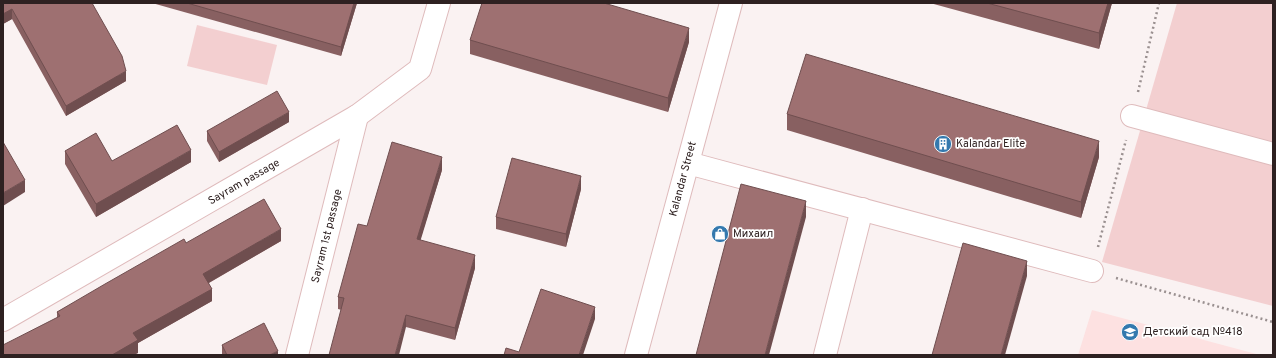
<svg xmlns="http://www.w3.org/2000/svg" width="1276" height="358" font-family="Overpass,sans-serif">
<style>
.built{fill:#fde1e1}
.green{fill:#f3cfd0}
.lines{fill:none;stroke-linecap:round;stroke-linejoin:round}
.minor-casing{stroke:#dfbbbc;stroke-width:24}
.path{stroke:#9a9090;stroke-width:2.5;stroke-dasharray:2 3;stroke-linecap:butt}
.minor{stroke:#fff;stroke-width:22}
.wall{fill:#886061}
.shaded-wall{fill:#6f4e4f}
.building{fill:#9e7071;stroke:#6f4e4f}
.labels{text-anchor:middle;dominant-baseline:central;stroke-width:3.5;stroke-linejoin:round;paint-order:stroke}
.poi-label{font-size:11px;fill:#2e2121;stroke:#fff;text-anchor:start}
.street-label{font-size:11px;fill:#2e2121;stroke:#fff}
</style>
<rect width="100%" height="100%" fill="#faf2f2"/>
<polygon class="built" points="1092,310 1260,355 1078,355"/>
<g class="green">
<polygon points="1177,3 1273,3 1273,306 1102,262"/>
<polygon points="197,25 277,45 267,85 187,66"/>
</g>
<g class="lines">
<defs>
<g id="minor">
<polyline points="1132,116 1273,154"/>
<polyline points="688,163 1092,271"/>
<polyline points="3,320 357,116 420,69 439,3"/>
<polyline points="297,355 357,116"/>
<polyline points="636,355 731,3"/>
<polyline points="825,355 862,209"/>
</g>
</defs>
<use href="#minor" class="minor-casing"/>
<g class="path">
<polyline points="1138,92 1159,3"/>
<polyline points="1098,247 1126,140"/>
<polyline points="1116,278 1273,322"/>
</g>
<use href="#minor" class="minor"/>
</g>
<g class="wall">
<polygon points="3,3 126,81 66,116 12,19 3,24"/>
<polygon points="152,3 357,3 341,56"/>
<polygon points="930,3 1112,3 1099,49"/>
<polygon points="470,40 689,42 668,112 470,54"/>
<polygon points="787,114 1099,157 1081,218 787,130"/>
<polygon points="289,122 219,162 207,141 207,131"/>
<polygon points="65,151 112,161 191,162 96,217 65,164"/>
<polygon points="442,170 420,240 475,268 455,340 338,309 338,297 367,226"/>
<polygon points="581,189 566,247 496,229 496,217"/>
<polygon points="281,241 209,283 212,301 138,343 138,353 133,355 3,355 57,318 57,312 186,243"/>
<polygon points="222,345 278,355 222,355"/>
</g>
<g class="shaded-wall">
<polygon points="354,3 357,3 341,56 341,47"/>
<polygon points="1108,3 1112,3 1099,49 1099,33"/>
<polygon points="12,9 12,19 3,24 3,14"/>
<polygon points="689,28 689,42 668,112 668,98"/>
<polygon points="126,71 126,81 66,116 66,106"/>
<polygon points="289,112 289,122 219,162 219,152"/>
<polygon points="1099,141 1099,157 1081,218 1081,202"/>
<polygon points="191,150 191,162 96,217 96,204"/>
<polygon points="442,157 442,170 417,252 417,239"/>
<polygon points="581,176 581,189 566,247 566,234"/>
<polygon points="25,180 25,192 3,206 3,193"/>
<polygon points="806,201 806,217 769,355 765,355"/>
<polygon points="281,229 281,241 203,286 203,274"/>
<polygon points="475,255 475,268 455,340 455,328"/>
<polygon points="1027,261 1027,276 1005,355 1001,355"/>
<polygon points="212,289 212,301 138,343 138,353 133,355 112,355 133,333"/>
<polygon points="595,307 595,319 583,355 579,355"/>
<polygon points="406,315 406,327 399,355 395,355"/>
<polygon points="278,351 278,355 270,355"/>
</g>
<g class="building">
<polygon points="3,3 92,3 122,56 126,71 66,106 12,9 3,14"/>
<polygon points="187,3 354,3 341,47"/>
<polygon points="482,3 604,3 689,28 668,98 470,40"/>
<polygon points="987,3 1108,3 1099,33"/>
<polygon points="806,54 1099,141 1081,202 787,114"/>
<polygon points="277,91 289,112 219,152 207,131"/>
<polygon points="177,125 191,150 96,204 65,151 96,133 112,161"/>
<polygon points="3,142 25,180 3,193"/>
<polygon points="392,142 442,157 417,239 475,255 455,328 406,315 395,355 329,355 344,298 338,297 358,224 367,226"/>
<polygon points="512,158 581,176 566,234 496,217"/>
<polygon points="741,184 806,201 765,355 696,355"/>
<polygon points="264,199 281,229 203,274 212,289 133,333 138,340 112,355 3,355 3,345 60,316 57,312 105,284 184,239 186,243"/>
<polygon points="963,243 1027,261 1001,355 932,355"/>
<polygon points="541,289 595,307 579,355 504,355 506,348 519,352"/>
<polygon points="264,323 278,351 270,355 227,355 222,345"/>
</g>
<defs>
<symbol id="building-disc" viewBox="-11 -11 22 22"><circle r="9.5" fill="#3479ae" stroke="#fff"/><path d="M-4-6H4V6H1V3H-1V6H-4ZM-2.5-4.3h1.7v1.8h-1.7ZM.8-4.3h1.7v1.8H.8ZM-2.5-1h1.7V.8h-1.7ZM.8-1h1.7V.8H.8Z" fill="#fff"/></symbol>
<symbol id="shop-disc" viewBox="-11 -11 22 22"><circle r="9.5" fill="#3479ae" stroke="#fff"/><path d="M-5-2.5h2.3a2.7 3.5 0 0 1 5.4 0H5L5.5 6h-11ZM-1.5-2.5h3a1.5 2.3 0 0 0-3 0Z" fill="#fff"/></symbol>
<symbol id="school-disc" viewBox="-11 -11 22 22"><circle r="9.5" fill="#3479ae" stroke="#fff"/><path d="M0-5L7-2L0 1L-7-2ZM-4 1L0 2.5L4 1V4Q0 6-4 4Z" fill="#fff"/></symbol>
</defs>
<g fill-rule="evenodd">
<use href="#building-disc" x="933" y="134" width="20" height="20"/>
<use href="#shop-disc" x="710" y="224" width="20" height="20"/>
<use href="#school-disc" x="1120" y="322" width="20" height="20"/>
</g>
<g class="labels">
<g class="poi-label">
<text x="956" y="144">Kalandar Elite</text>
<text x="733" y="234">Михаил</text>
<text x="1143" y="332">Детский сад №418</text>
</g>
<g class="street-label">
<text transform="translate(683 179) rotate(-75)">Kalandar Street</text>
<text transform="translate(244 182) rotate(-30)">Sayram passage</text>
<text transform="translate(327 236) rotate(-76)">Sayram 1st passage</text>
</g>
</g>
<rect width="1276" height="358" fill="none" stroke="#2e2121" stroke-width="8"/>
</svg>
